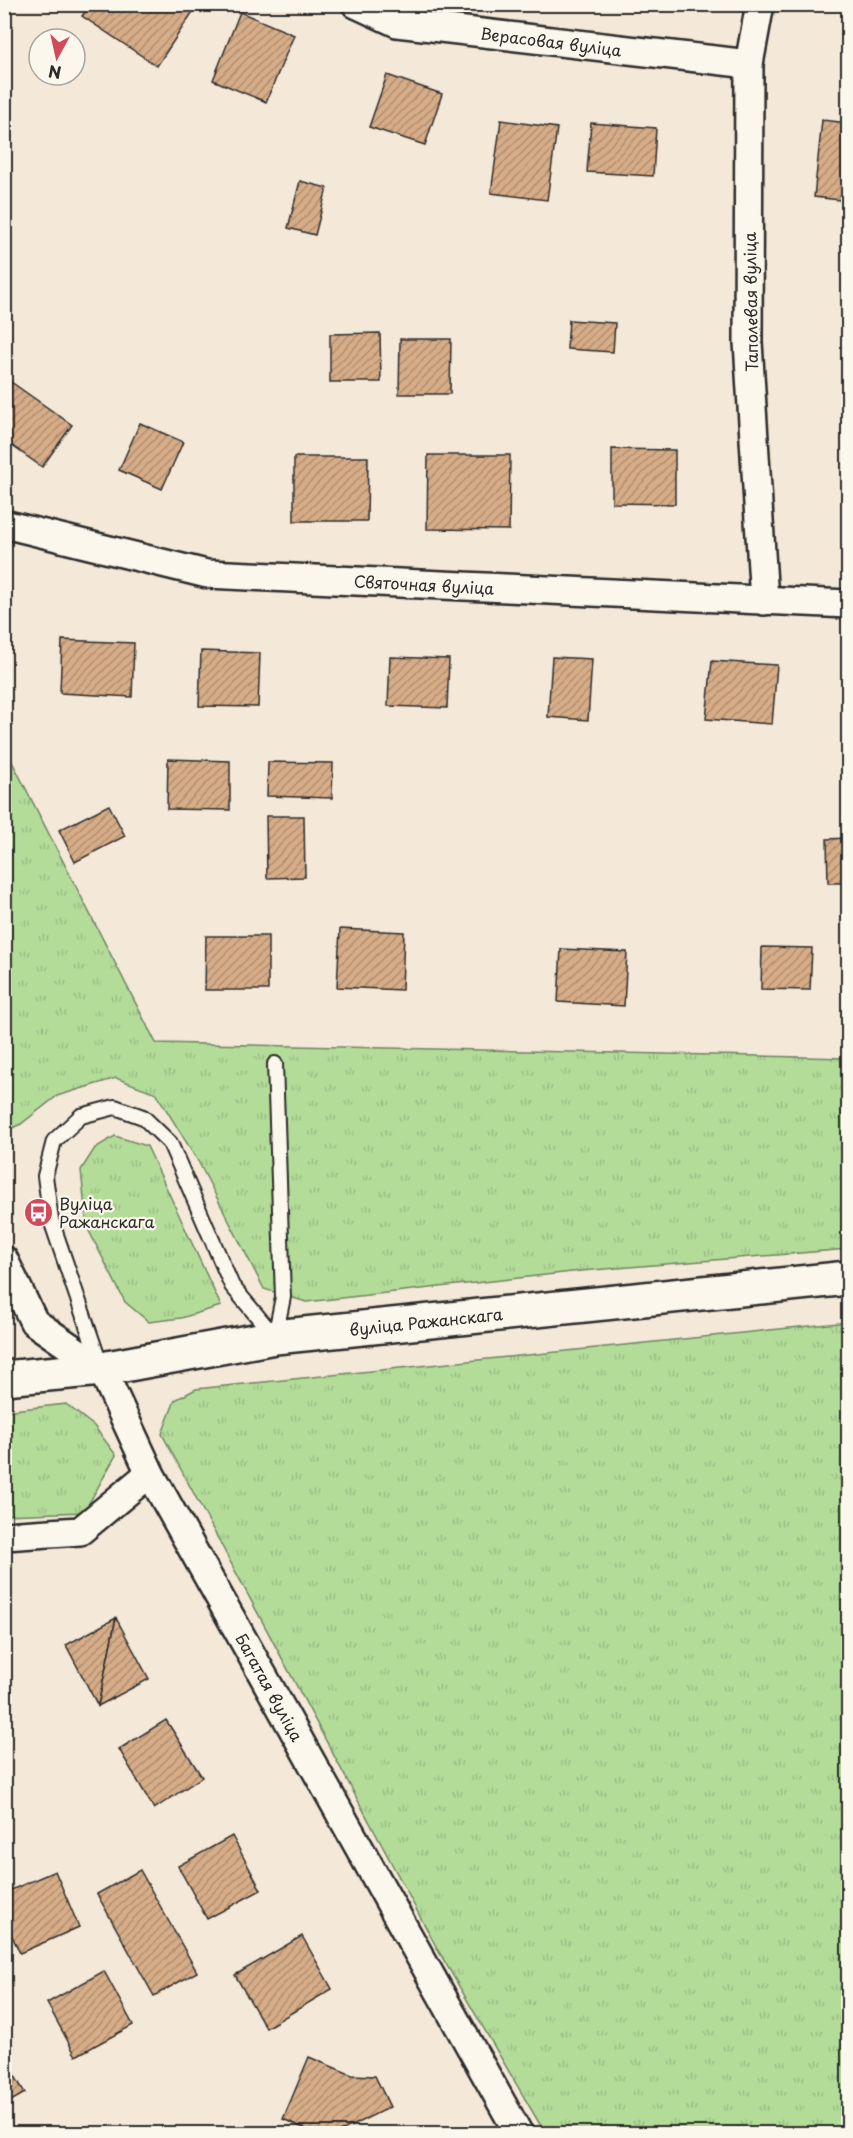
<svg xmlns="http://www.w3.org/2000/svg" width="853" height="2138" font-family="'Playpen Sans',sans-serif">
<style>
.grass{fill:url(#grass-tufts);stroke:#6f8462;stroke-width:1.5}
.building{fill:url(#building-hatch);stroke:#2b2b2b;stroke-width:1.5}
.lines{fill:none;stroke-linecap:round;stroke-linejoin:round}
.service-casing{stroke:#2b2b2b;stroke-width:18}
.minor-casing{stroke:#2b2b2b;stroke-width:32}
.tertiary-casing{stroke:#2b2b2b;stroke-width:38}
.service{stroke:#fbf7ec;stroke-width:14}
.minor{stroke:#fbf7ec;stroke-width:27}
.tertiary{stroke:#fbf7ec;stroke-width:33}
.labels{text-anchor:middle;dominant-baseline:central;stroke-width:4.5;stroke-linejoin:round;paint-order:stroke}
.street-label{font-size:16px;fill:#2b2b2b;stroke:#fbf7ec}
.poi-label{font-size:16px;fill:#2b2b2b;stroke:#fbf7ec;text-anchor:start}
</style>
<defs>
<pattern id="grass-tufts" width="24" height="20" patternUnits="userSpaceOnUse" patternTransform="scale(1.5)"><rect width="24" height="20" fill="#b3dc99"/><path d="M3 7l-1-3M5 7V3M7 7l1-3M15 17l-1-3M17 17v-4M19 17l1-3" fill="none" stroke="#9abd84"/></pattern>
<pattern id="building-hatch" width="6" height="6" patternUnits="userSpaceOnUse" patternTransform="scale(1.5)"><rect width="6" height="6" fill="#d7ad88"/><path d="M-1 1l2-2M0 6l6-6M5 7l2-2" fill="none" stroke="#af8d6f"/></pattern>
</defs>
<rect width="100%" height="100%" fill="#f4e8d8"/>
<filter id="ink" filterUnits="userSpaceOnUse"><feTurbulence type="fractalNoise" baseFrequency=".0167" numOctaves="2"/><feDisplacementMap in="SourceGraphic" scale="12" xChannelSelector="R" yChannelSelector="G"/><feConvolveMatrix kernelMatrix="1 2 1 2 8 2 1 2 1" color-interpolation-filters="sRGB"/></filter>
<g filter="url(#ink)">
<g class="grass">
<polygon points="4,746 156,1043 848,1058 848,1249 581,1271 306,1302 264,1289 198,1161 156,1093 116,1078 57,1096 21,1124 5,1131"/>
<polygon points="115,1136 147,1146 221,1306 181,1318 149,1322 125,1302 87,1227 81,1170 95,1148"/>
<polygon points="848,1322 848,2133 545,2133 439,1952 162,1434 175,1400 196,1389"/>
<polygon points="66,1404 94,1426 116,1455 84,1512 5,1515 4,1411"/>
</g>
<g class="building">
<polygon points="90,4 198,4 157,66 82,16"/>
<polygon points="240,12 294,35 266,102 213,80"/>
<polygon points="387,75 442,94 425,145 369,127"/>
<polygon points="501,120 557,128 547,200 491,193"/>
<polygon points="822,120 848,123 848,201 814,197"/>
<polygon points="591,123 656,128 653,176 587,172"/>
<polygon points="300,181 327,188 315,235 288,228"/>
<polygon points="569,320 615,323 613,352 567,349"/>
<polygon points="380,333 381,382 330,382 330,334"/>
<polygon points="400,339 451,339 450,394 399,394"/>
<polygon points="4,377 72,425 42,467 4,440"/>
<polygon points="140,423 183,442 162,489 119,470"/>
<polygon points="612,449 675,450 675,504 612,503"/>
<polygon points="428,455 510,455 509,530 427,529"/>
<polygon points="294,457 368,457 367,521 294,521"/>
<polygon points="62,640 134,643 132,697 60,693"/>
<polygon points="201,651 260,653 258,707 199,706"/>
<polygon points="390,657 449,659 447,708 388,706"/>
<polygon points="552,657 592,659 588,720 548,717"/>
<polygon points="712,661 777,665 772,724 706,719"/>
<polygon points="168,759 230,761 230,810 167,809"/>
<polygon points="268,762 333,763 332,798 267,796"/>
<polygon points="109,805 125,836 75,862 59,830"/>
<polygon points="266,816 304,816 305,877 267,878"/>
<polygon points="848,838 848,883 828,883 827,839"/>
<polygon points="340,929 404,932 402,990 337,987"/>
<polygon points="206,936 268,936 268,990 205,990"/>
<polygon points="762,947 812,948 810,990 761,989"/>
<polygon points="561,949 627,952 624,1006 558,1002"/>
<polygon points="116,1618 98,1706 66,1645"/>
<polygon points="116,1618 149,1679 98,1706"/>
<polygon points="166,1720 202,1777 154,1809 119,1749"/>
<polygon points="232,1836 261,1890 207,1919 178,1866"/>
<polygon points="140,1870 197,1972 154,1996 97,1894"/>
<polygon points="55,1871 79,1927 20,1953 4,1919 4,1893"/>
<polygon points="302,1936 332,1989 266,2028 235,1975"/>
<polygon points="104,1971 133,2025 76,2056 47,2003"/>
<polygon points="309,2057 352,2075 375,2076 390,2107 335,2134 317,2134 283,2119"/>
<polygon points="4,2058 25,2093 4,2105"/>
</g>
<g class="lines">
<defs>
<g id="service">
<polyline points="275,1064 283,1297 275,1337"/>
<polyline points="100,1364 51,1220 45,1176 54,1141 81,1116 115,1107 143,1117 170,1143 232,1286 274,1336"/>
</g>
<g id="minor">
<polyline points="356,4 397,23 749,64"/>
<polyline points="760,4 749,64 748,342 764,601"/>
<polyline points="4,524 207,574 848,604"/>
<polyline points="4,1260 34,1322 102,1369 150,1473 519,2134"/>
<polyline points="4,1536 80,1531 150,1473"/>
</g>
<polyline id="tertiary" points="4,1378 102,1369 275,1337 848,1278"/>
</defs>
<use href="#service" class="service-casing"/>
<use href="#minor" class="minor-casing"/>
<use href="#tertiary" class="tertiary-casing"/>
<use href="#service" class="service"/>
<use href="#minor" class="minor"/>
<use href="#tertiary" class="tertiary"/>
</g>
</g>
<defs>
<symbol id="bus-disc" viewBox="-11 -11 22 22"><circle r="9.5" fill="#d1495b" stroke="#fbf7ec"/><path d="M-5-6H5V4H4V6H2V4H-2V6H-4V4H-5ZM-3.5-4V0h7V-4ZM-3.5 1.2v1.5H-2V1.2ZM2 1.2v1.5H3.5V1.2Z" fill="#fff"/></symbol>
</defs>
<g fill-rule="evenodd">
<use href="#bus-disc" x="22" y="1196" width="33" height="33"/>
</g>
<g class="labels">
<g class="street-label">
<text transform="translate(551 41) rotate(7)">Верасовая вуліца</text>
<text transform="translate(750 302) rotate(-91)">Таполевая вуліца</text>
<text transform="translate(424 584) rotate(3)">Святочная вуліца</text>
<text transform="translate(426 1321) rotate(-6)">вуліца Ражанскага</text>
<text transform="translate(270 1687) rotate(61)">Багатая вуліца</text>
</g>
<g class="poi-label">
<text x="59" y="1203">Вуліца<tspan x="59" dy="18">Ражанскага</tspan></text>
</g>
</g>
<rect width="853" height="2138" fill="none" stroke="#fbf7ec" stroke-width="24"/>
<rect x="12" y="12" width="829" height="2114" fill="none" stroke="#2b2b2b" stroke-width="2" filter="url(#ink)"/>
<g transform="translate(57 57) rotate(188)"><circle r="28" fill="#fbf7ec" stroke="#a8a59f" stroke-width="1.5"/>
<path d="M0-4.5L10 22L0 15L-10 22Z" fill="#d1495b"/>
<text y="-9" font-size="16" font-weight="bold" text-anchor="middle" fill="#2b2b2b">N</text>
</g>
</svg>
